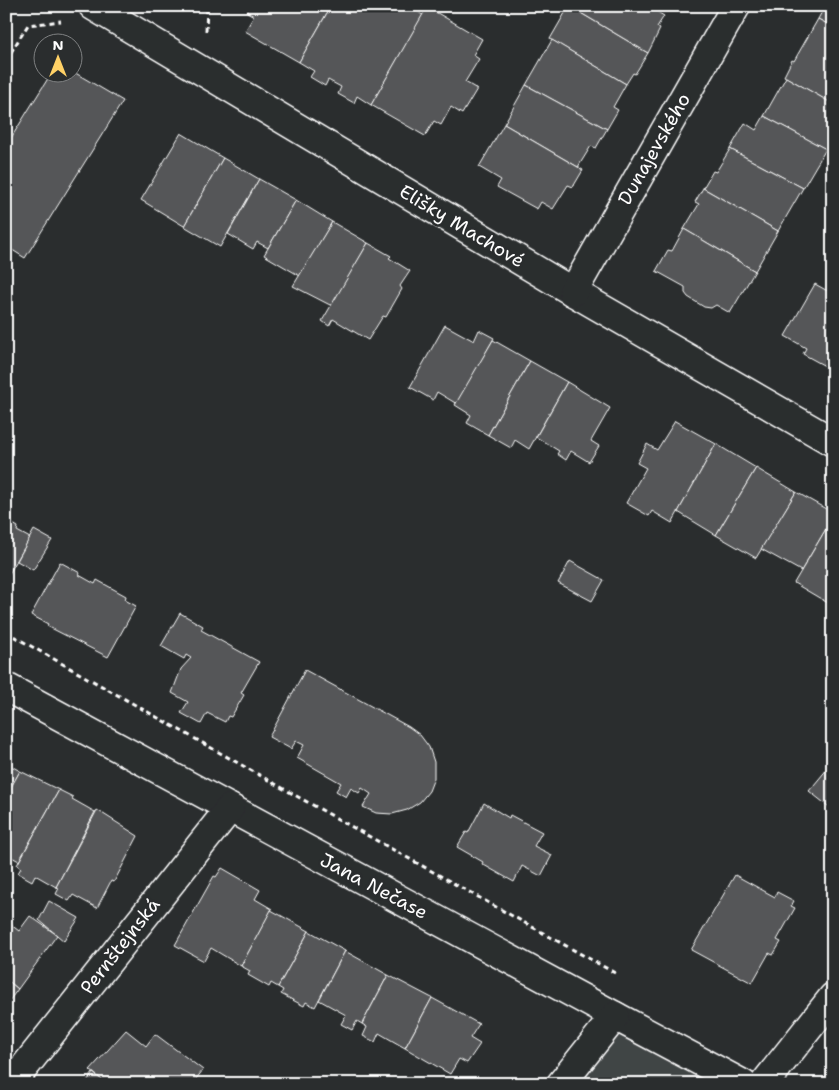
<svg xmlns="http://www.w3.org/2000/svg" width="839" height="1090" font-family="'Shantell Sans',sans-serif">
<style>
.green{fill:#414445;stroke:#a0a2a2}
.building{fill:#555758;stroke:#fff}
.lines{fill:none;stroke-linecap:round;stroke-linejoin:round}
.minor-casing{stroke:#fff;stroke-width:31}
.path{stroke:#fff;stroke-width:3;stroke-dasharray:5 4;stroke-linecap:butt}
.minor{stroke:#2a2d2e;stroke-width:28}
.labels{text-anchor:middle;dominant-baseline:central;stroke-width:5;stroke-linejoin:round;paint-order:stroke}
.street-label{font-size:19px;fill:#fff;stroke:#2a2d2e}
</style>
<rect width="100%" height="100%" fill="#2a2d2e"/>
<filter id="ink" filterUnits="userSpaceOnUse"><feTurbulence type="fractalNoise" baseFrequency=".02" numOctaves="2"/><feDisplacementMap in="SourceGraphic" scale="10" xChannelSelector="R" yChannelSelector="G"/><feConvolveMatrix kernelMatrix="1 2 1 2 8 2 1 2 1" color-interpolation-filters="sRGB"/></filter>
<g filter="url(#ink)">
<polygon class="green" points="618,1033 712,1084 575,1084"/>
<g class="building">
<polygon points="251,6 331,6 299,62 245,31 254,16 247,12"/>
<polygon points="331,6 408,6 423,15 371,105 357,96 354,103 338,94 341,87 328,80 325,86 310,77 314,71 299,62"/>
<polygon points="569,6 648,53 635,74 633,73 626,84 550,39"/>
<polygon points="569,6 648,6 664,16 657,27 660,29 648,53"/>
<polygon points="825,6 833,6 833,27 818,19"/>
<polygon points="427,7 482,39 473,55 479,59 465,82 477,89 462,114 451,107 441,125 434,121 425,136 371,105"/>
<polygon points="818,19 833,27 833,104 784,76 792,60 794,61"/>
<polygon points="552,40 626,84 613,107 618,110 607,129 526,85"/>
<polygon points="72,71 123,101 25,258 6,246 6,146 52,72 72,72"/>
<polygon points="786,77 833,104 833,153 764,116"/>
<polygon points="526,85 607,129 596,148 591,146 578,167 504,124"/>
<polygon points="764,116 826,149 803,188 730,149 745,123 756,130"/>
<polygon points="504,124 583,170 573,187 568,185 553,209 541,202 537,209 497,187 501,180 479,167"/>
<polygon points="181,133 223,158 184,226 141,200"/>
<polygon points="730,149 803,188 778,231 703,188 713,171 716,172"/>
<polygon points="223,158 259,179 220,247 184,226"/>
<polygon points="259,179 296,200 268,248 257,242 253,249 228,234"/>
<polygon points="703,188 778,231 755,271 684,229 699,204 695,202"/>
<polygon points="296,200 332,222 300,276 264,255"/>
<polygon points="332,222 368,243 332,306 293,286"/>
<polygon points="684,229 755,271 730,313 716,305 711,308 704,307 688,297 685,293 685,287 656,271 668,250 672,251"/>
<polygon points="368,243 391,256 389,258 410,271 400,286 402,289 386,317 383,316 368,340 333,319 329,326 322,321"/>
<polygon points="815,284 833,294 833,352 825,366 803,354 806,348 785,336"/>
<polygon points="445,325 474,341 479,330 494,338 457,404 437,392 433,400 410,387"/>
<polygon points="493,340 530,361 488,435 467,423 471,415 455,405"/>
<polygon points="833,352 833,370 825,366"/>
<polygon points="530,361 567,382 529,449 515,440 511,448 488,435"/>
<polygon points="567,382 610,408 591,441 599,446 589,462 571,451 566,460 557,454 559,451 536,437"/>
<polygon points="675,421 716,444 672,523 652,511 649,516 626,503 646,468 637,463 647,444 657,450"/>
<polygon points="716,444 756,468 716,535 678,512"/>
<polygon points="756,468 796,492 756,558 716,535"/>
<polygon points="796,492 833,513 833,517 801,571 761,549"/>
<polygon points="833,517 833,606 794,583"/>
<polygon points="6,520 18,527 17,531 30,538 6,579"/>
<polygon points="34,530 52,540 33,570 17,561"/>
<polygon points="570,561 604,580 592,601 558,583"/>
<polygon points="60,562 80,573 79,575 95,584 97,580 126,596 125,600 136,606 108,657 47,626 48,624 31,615"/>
<polygon points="180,613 203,626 201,630 259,662 241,693 244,695 231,717 228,716 225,722 207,713 201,724 181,713 188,702 172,693 181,669 191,658 186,655 184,659 161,646"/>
<polygon points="305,670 409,727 420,735 429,747 434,762 434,778 429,791 420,802 407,810 392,814 376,813 363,807 371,794 362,788 359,793 351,788 346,797 336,791 341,783 297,758 304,745 296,741 291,749 269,737"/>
<polygon points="833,762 833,810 809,791"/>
<polygon points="6,763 20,771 6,796"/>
<polygon points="20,771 59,790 19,861 6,854 6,796"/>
<polygon points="59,790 73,797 72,799 95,812 56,887 35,875 32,881 18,873 21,868 17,865"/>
<polygon points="484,803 509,818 510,815 542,832 534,846 552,855 541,876 522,866 514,882 482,864 483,862 457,847 466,832 468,833"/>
<polygon points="97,810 138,836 114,882 111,881 97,908 73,895 69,901 56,894 59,888 56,887"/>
<polygon points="222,868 260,890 255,899 272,909 241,966 211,948 204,961 175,945 214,876 216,877"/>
<polygon points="735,875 775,897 777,892 794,901 791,906 795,908 777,940 781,942 773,955 769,953 752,983 691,950"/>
<polygon points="49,901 79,918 64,941 39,920"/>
<polygon points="271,910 309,931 278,987 271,983 269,987 248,975 250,971 241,966"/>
<polygon points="30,916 57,935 18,989 6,979 6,921 19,931"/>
<polygon points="309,931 345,951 315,1007 306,1002 304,1006 281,994 283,990 278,987"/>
<polygon points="345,951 388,975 362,1024 357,1021 352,1030 341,1024 346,1015 319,1000"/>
<polygon points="388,975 432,998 405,1048 379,1033 375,1042 363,1036 367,1027 362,1024"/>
<polygon points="6,979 18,989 6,1005"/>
<polygon points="432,998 479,1024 470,1038 480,1044 467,1063 459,1059 450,1074 405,1048"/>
<polygon points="126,1030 146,1046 155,1034 203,1070 192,1084 107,1084 90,1070"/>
<polygon points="93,1073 107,1084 85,1084"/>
</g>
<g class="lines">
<defs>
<g id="minor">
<polyline points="93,6 573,292 833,442"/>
<polyline points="573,292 736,6"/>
<polyline points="6,687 615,1016 743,1084"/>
<polyline points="11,1084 230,808"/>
<polyline points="561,1084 615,1016"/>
<polyline points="764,1084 833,997"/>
</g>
</defs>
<use href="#minor" class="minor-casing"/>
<g class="path">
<polyline points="206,31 207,6"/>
<polyline points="6,60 28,25 61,21"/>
<polyline points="6,632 300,798 615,973"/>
<polyline points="827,962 833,955"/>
</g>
<use href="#minor" class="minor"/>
</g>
</g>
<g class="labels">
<g class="street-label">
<text transform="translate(654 149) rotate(-60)">Dunajevského</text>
<text transform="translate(462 226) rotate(31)">Elišky Machové</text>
<text transform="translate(374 886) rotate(28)">Jana Nečase</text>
<text transform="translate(120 946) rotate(-52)">Pernštejnská</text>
</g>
</g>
<rect width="839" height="1090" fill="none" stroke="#2a2d2e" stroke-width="25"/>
<rect x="12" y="12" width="814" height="1065" fill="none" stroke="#fff" stroke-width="2" filter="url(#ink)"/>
<g transform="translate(58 58)"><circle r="24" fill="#2a2d2e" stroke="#7f8182"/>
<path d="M0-4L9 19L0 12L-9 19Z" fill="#ffd166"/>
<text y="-8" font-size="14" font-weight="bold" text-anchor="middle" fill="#ffffff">N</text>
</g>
</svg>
